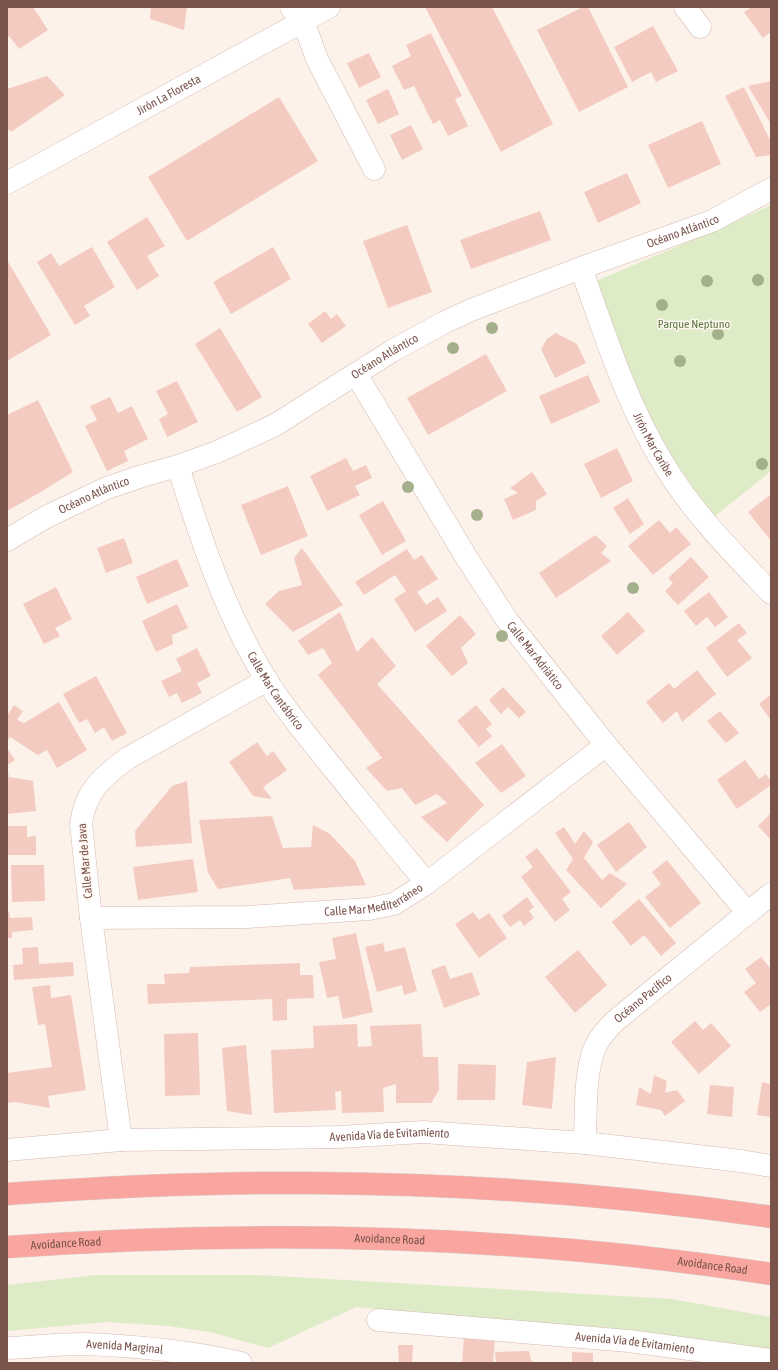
<svg xmlns="http://www.w3.org/2000/svg" width="778" height="1370" font-family="'Asap Condensed',sans-serif">
<style>
.green{fill:#ddecc7}
.building{fill:#f4cbc1}
.lines{fill:none;stroke-linecap:round;stroke-linejoin:round}
.minor-casing{stroke:#d3bab1;stroke-width:23}
.highway-casing{stroke:#dacfcd;stroke-width:23}
.minor{stroke:#fff;stroke-width:22}
.highway{stroke:#f9a6a0;stroke-width:22}
.tree{fill:#a4b08c}
.labels{text-anchor:middle;dominant-baseline:central;stroke-width:3;stroke-linejoin:round;paint-order:stroke}
.street-label{font-size:12px;fill:#7a534b;stroke:#fff7f2}
.park-label{font-size:12px;fill:#5c7a40;stroke:#fff7f2}
</style>
<rect width="100%" height="100%" fill="#fdf2ea"/>
<g class="green">
<polygon points="771,205 771,471 714,517 665,447 635,387 596,281 728,225"/>
<polygon points="96,1275 258,1275 672,1299 771,1317 771,1352 682,1339 356,1307 268,1348 210,1332 168,1326 108,1322 7,1331 7,1285"/>
</g>
<g class="building">
<polygon points="7,7 33,7 48,30 19,49 10,37 7,36"/>
<polygon points="151,7 187,7 184,30 150,19"/>
<polygon points="425,7 492,7 553,124 501,152"/>
<polygon points="583,7 588,7 628,87 579,112 537,30"/>
<polygon points="752,7 771,7 771,32 763,38 744,12"/>
<polygon points="653,26 678,71 656,82 651,72 632,82 614,47"/>
<polygon points="431,33 462,96 455,99 468,126 448,136 440,120 433,124 414,86 404,90 392,66 411,56 406,45"/>
<polygon points="369,53 381,77 359,88 347,63"/>
<polygon points="47,76 65,95 11,132 7,128 7,89"/>
<polygon points="771,81 771,124 748,86"/>
<polygon points="744,87 771,142 771,155 756,157 725,96"/>
<polygon points="388,89 399,114 378,124 366,100"/>
<polygon points="279,97 318,161 187,241 148,177"/>
<polygon points="702,121 721,164 668,188 648,145"/>
<polygon points="411,125 423,149 402,160 390,135"/>
<polygon points="627,173 641,203 598,223 584,192"/>
<polygon points="540,211 551,240 471,269 460,240"/>
<polygon points="147,217 165,246 147,256 159,276 137,290 107,242"/>
<polygon points="407,225 432,292 388,308 363,241"/>
<polygon points="92,247 115,287 84,306 90,316 75,325 37,262 51,253 59,266"/>
<polygon points="273,247 291,279 231,314 213,282"/>
<polygon points="7,260 51,335 7,361"/>
<polygon points="325,311 331,319 337,314 346,326 322,343 308,324"/>
<polygon points="220,328 262,397 237,412 195,344"/>
<polygon points="556,333 577,344 586,363 555,378 541,349 547,339"/>
<polygon points="486,354 507,391 428,435 407,398"/>
<polygon points="588,375 600,402 551,424 539,396"/>
<polygon points="177,381 198,422 167,437 159,419 168,414 156,391"/>
<polygon points="110,397 118,413 132,406 148,439 124,451 128,461 107,471 85,426 97,420 90,406"/>
<polygon points="38,400 73,472 39,493 7,511 7,415"/>
<polygon points="617,448 633,481 601,498 584,464"/>
<polygon points="346,458 353,471 366,465 372,478 355,486 360,495 327,511 310,476"/>
<polygon points="532,472 547,494 536,501 536,510 513,520 504,499 518,493 510,488"/>
<polygon points="288,486 308,536 261,555 241,505"/>
<polygon points="771,494 771,541 748,512"/>
<polygon points="628,498 644,524 630,534 613,508"/>
<polygon points="383,501 406,541 382,555 359,515"/>
<polygon points="659,520 670,533 676,527 691,544 653,575 628,546"/>
<polygon points="595,535 607,546 601,553 611,561 556,598 539,573"/>
<polygon points="124,538 133,563 106,573 97,548"/>
<polygon points="302,548 343,605 293,632 265,604 279,591 302,585 294,558"/>
<polygon points="407,549 414,560 422,555 438,579 417,592 426,605 438,597 447,611 415,632 394,599 406,591 395,575 364,595 355,582"/>
<polygon points="691,557 709,577 678,605 665,591 673,583 668,578"/>
<polygon points="177,559 189,586 147,604 136,577"/>
<polygon points="56,587 72,619 55,628 60,636 44,644 23,604"/>
<polygon points="709,592 728,617 715,627 707,617 696,626 684,611"/>
<polygon points="177,604 188,628 172,635 173,644 156,652 142,621"/>
<polygon points="340,612 357,652 372,637 396,666 377,684 484,805 447,842 421,817 447,803 437,794 415,805 402,788 387,791 366,768 382,758 318,675 332,663 323,648 308,655 298,641"/>
<polygon points="628,612 645,631 617,655 601,636"/>
<polygon points="460,615 476,634 461,648 468,663 452,676 426,646"/>
<polygon points="739,623 747,633 737,640 752,658 727,677 706,648"/>
<polygon points="197,648 211,676 197,683 202,693 182,703 177,693 169,697 161,681 182,671 176,659"/>
<polygon points="697,670 716,694 682,722 677,711 663,723 646,702 669,683 674,689"/>
<polygon points="96,676 127,733 112,741 104,727 95,733 87,719 79,723 63,694"/>
<polygon points="503,687 526,712 519,718 508,707 501,714 489,700"/>
<polygon points="771,694 771,720 759,704"/>
<polygon points="59,702 87,750 57,768 47,750 38,755 10,737 7,741 7,716 14,705 23,711 17,720 24,723"/>
<polygon points="476,705 492,724 486,729 492,736 479,747 457,721"/>
<polygon points="720,711 739,733 726,743 707,721"/>
<polygon points="257,742 267,756 273,751 287,770 263,787 272,799 253,796 229,762"/>
<polygon points="502,744 526,776 501,793 475,763"/>
<polygon points="7,748 15,760 7,765"/>
<polygon points="745,760 759,779 766,774 771,781 771,785 737,809 717,780"/>
<polygon points="7,768 9,777 33,781 36,811 7,814"/>
<polygon points="187,781 192,843 136,847 135,831 172,786"/>
<polygon points="771,813 771,840 758,826"/>
<polygon points="272,816 283,848 311,847 313,825 330,834 355,861 366,885 294,890 290,878 218,889 208,873 199,820"/>
<polygon points="629,822 647,847 616,872 597,845"/>
<polygon points="7,826 27,826 27,837 36,836 36,855 7,855"/>
<polygon points="564,827 575,844 584,831 593,842 584,858 602,880 610,873 627,884 601,908 566,870 573,859 555,833"/>
<polygon points="537,848 571,892 562,899 570,910 555,922 521,877 533,867 525,857"/>
<polygon points="193,859 198,892 138,900 133,867"/>
<polygon points="667,860 701,903 670,928 645,897 661,884 652,872"/>
<polygon points="11,865 44,865 45,901 12,902"/>
<polygon points="527,897 534,907 529,911 534,918 524,926 520,920 510,927 502,916"/>
<polygon points="639,899 676,943 661,956 644,935 631,946 612,922"/>
<polygon points="9,911 10,918 32,917 33,930 12,932 12,938 7,938 7,912"/>
<polygon points="473,912 479,920 489,913 507,938 479,958 455,924"/>
<polygon points="356,933 373,1012 343,1019 338,996 327,998 319,962 336,959 332,938"/>
<polygon points="383,943 385,952 405,947 417,991 404,995 402,985 377,992 365,947"/>
<polygon points="38,947 39,964 73,962 74,976 14,980 13,965 23,964 22,948"/>
<polygon points="578,950 607,985 575,1013 545,977"/>
<polygon points="761,957 771,969 771,1004 760,1012 744,992 756,983 745,969"/>
<polygon points="300,963 300,975 313,975 314,998 287,999 287,1020 273,1021 272,999 148,1004 147,984 165,984 164,974 189,973 190,967"/>
<polygon points="445,965 450,979 472,972 480,995 444,1008 431,970"/>
<polygon points="50,985 51,998 71,995 86,1090 48,1096 50,1108 15,1102 7,1103 7,1073 52,1067 45,1024 38,1025 32,987"/>
<polygon points="695,1021 703,1030 711,1023 731,1046 699,1074 671,1042"/>
<polygon points="357,1024 358,1047 372,1046 370,1026 421,1024 423,1057 438,1057 439,1090 431,1103 396,1103 396,1084 383,1088 384,1112 342,1113 341,1091 335,1092 336,1110 274,1113 271,1050 314,1048 313,1026"/>
<polygon points="198,1033 200,1095 165,1096 164,1034"/>
<polygon points="246,1045 252,1115 227,1111 222,1048"/>
<polygon points="556,1057 552,1109 522,1105 527,1062"/>
<polygon points="458,1064 496,1065 495,1100 457,1100"/>
<polygon points="654,1075 667,1081 665,1093 677,1090 685,1101 665,1116 661,1110 636,1105 639,1087 651,1094"/>
<polygon points="762,1082 771,1084 771,1117 757,1115"/>
<polygon points="710,1085 734,1087 732,1117 707,1114"/>
<polygon points="464,1336 495,1338 493,1363 462,1363"/>
<polygon points="398,1345 413,1345 412,1363 399,1363"/>
<polygon points="529,1351 532,1363 496,1363 495,1352"/>
<polygon points="572,1352 593,1353 593,1363 572,1363"/>
</g>
<g class="lines">
<defs>
<g id="minor">
<polyline points="291,7 303,21 317,59 374,169"/>
<polyline points="685,7 700,27"/>
<path id="s1" d="M7,183L329,7"/>
<path id="s2" d="M581,268C605,334 626,403 663,463C692,512 732,552 771,593"/>
<path id="s3" d="M356,374L468,560L507,620L606,745L748,913"/>
<path id="s4" d="M178,466C201,540 226,615 267,681C288,714 313,743 337,773C367,810 396,847 427,883"/>
<path id="s5" d="M7,540L46,517L107,488L142,476L178,466L217,452L275,425L392,351L445,322L471,310L581,268L712,221L771,189"/>
<path id="s6" d="M91,918L247,917L369,909L394,904L427,883L606,745"/>
<path d="M121,1140L91,918L81,824C85,791 103,776 128,758L267,680"/>
<path id="s7" d="M585,1143C586,1115 584,1070 596,1045C601,1036 608,1028 615,1021L771,894"/>
<path id="s8" d="M7,1150L121,1140L339,1137L423,1132L585,1143L741,1161L771,1166"/>
<path id="s9" d="M378,1320L629,1341L771,1360"/>
<path id="s10" d="M7,1348C32,1347 58,1344 84,1344C136,1346 190,1351 241,1363"/>
</g>
<g id="highway">
<path d="M7,1194C108,1187 210,1182 311,1183C463,1184 620,1195 771,1217"/>
<path id="s11" d="M7,1247C262,1229 518,1235 771,1274"/>
</g>
</defs>
<use href="#minor" class="minor-casing"/>
<use href="#highway" class="highway-casing"/>
<use href="#minor" class="minor"/>
<use href="#highway" class="highway"/>
</g>
<g class="tree">
<circle cx="758" cy="280" r="6"/>
<circle cx="707" cy="281" r="6"/>
<circle cx="662" cy="305" r="6"/>
<circle cx="492" cy="328" r="6"/>
<circle cx="718" cy="334" r="6"/>
<circle cx="453" cy="348" r="6"/>
<circle cx="680" cy="361" r="6"/>
<circle cx="762" cy="464" r="6"/>
<circle cx="408" cy="487" r="6"/>
<circle cx="477" cy="515" r="6"/>
<circle cx="633" cy="588" r="6"/>
<circle cx="502" cy="636" r="6"/>
</g>
<g class="labels">
<g class="street-label">
<text stroke="none"><textPath href="#s1" startOffset="184">Jirón La Floresta</textPath></text>
<text stroke="none"><textPath href="#s5" startOffset="746">Océano Atlántico</textPath></text>
<text stroke="none"><textPath href="#s5" startOffset="422">Océano Atlántico</textPath></text>
<text stroke="none"><textPath href="#s2" startOffset="191">Jirón Mar Caribe</textPath></text>
<text stroke="none"><textPath href="#s5" startOffset="98">Océano Atlántico</textPath></text>
<text stroke="none"><textPath href="#s3" startOffset="334">Calle Mar Adriático</textPath></text>
<text stroke="none"><textPath href="#s4" startOffset="246">Calle Mar Cantábrico</textPath></text>
<text transform="translate(85 861) rotate(-95)">Calle Mar de Java</text>
<text stroke="none"><textPath href="#s6" startOffset="285">Calle Mar Mediterráneo</textPath></text>
<text stroke="none"><textPath href="#s7" startOffset="166">Océano Pacífico</textPath></text>
<text stroke="none"><textPath href="#s8" startOffset="383">Avenida Vía de Evitamiento</textPath></text>
<text stroke="none"><textPath href="#s11" startOffset="383">Avoidance Road</textPath></text>
<text stroke="none"><textPath href="#s11" startOffset="59">Avoidance Road</textPath></text>
<text stroke="none"><textPath href="#s11" startOffset="707">Avoidance Road</textPath></text>
<text stroke="none"><textPath href="#s9" startOffset="258">Avenida Vía de Evitamiento</textPath></text>
<text stroke="none"><textPath href="#s10" startOffset="118">Avenida Marginal</textPath></text>
</g>
<g class="park-label">
<text x="694" y="324">Parque Neptuno</text>
</g>
</g>
<rect width="778" height="1370" fill="none" stroke="#7a534b" stroke-width="16"/>
</svg>
